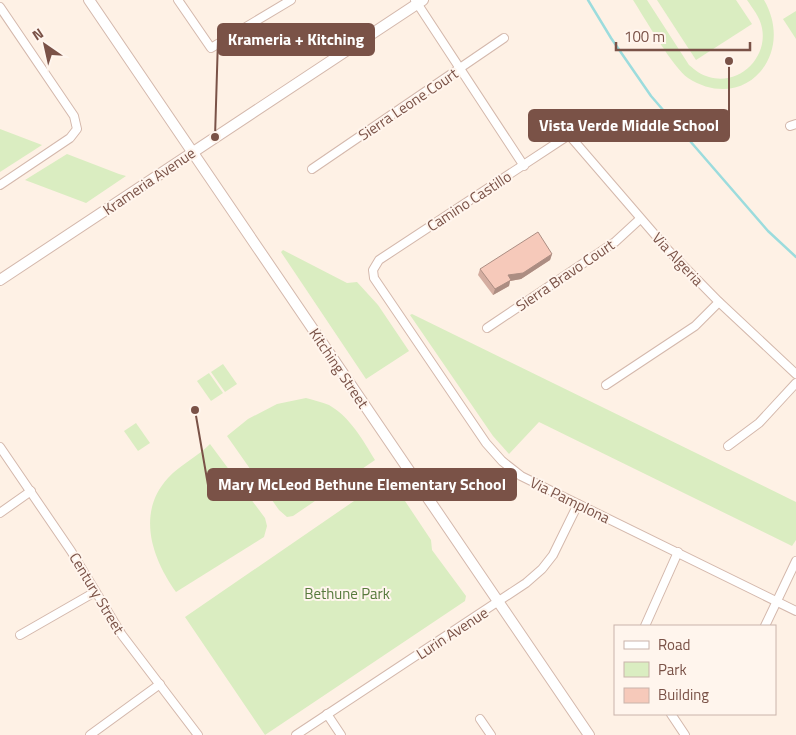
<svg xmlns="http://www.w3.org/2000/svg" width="796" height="735" font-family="'Titillium Web',sans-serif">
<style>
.green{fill:#daedc1}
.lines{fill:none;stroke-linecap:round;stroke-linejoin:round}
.stream{stroke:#9cdcdd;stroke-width:2.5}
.minor-casing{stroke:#d4b8ac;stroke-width:10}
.tertiary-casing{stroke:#d4b8ac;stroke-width:12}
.minor{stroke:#fff;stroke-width:8}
.tertiary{stroke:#fff;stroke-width:10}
.wall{fill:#d4ada0}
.shaded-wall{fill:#ac8d82}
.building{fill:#f6c9ba;stroke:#ac8d82}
.labels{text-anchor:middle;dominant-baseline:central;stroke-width:4;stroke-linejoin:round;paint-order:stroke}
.street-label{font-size:15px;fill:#7a5247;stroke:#fff5ed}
.park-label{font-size:15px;fill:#577a3c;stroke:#fff5ed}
.leader{fill:none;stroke:#7a5247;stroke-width:2}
.callout-dot{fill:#7a5247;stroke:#fff5ed;stroke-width:2}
.callout{fill:#7a5247;stroke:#7a5247;stroke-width:2}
.callout-label{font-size:16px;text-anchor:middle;font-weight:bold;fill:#fff}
</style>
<rect width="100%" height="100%" fill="#fef1e5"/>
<g class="green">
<path d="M633,0H647L689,65C695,70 701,75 709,77C739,86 768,58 762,28C760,17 753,9 747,0H764C796,55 744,114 688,78C673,68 644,17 633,0Z"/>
<polygon points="657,0 736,0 752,24 696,60"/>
<polygon points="796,11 796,39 783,19"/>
<polygon points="0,129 42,145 0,172"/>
<polygon points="67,154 119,174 126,176 86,203 25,180"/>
<polygon points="283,250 347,283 357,282 378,305 409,351 366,379 281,252"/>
<polygon points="412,314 796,502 796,540 792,546 539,422 509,454 493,436 410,315"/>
<polygon points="223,364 237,384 225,392 211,372"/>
<polygon points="209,373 223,393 211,401 197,381"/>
<path d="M306,398C313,400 322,402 329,405C350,417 363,440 375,460L293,516L287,517L279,510L227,436L248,419L277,404Z"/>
<polygon points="136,423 150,443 138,451 124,431"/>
<path d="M210,444L265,518L267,526L264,537L176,592C152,558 136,513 168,478C180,465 197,457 210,444Z"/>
<polygon points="389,477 431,540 432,550 466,596 465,601 265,735 185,617"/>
</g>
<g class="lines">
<polyline class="stream" points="588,0 611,38 651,96 768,231 796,257"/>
<defs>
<g id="minor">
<polyline points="178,0 211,48 291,0"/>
<polyline points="415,0 524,166"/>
<polyline points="0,7 74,116 77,129 70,138 0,185"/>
<polyline points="790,126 796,124"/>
<polyline points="312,169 504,38"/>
<polyline points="487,328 615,242 640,219"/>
<polyline points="796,374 719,302 669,251 569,135 379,260 373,270 374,278 486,443 502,461 521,476 796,611"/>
<polyline points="606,385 695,326 719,302"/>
<polyline points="728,446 759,423 796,383"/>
<polyline points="0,447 71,551 122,635 198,735"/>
<polyline points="0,513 31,491"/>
<polyline points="645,626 678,552"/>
<polyline points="765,626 796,561"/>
<polyline points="20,635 95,592"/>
<polyline points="327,714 341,735"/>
<polyline points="671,714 685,735"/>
<polyline points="480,719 491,735"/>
<polyline points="90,735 160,684"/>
<polyline points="296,735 526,583 542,569 553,555 578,504"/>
</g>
<g id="tertiary">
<polyline points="89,0 589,735"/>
<polyline points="0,280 423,0"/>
</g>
</defs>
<use href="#minor" class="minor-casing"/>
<use href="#tertiary" class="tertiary-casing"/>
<use href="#minor" class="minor"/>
<use href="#tertiary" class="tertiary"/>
</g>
<polygon class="wall" points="552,254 550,260 521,279 510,281 509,286 493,295 478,275 480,269"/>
<polygon class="shaded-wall" points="552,254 550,260 521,279 510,281 509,286 493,295 495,289 508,275"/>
<polygon class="building" points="538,232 552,254 523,273 508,275 511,280 495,289 480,269"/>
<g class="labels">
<g class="street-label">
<text transform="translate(408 104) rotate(-34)">Sierra Leone Court</text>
<text transform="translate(149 181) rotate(-34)">Krameria Avenue</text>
<text transform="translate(469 201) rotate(-33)">Camino Castillo</text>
<text transform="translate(678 259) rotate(47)">Via Algeria</text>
<text transform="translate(565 275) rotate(-34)">Sierra Bravo Court</text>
<text transform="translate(339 368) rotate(56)">Kitching Street</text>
<text transform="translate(570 500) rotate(26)">Via Pamplona</text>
<text transform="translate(97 593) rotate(59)">Century Street</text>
<text transform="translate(452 633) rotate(-33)">Lurin Avenue</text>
</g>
<g class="park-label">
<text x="347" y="593">Bethune Park</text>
</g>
</g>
<path class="leader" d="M215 137L218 39M729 61L729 126M195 410L208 485"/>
<g class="callout-dot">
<circle cx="215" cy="137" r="5"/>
<circle cx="729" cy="61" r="5"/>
<circle cx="195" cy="410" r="5"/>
</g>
<g class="callout">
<rect x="218" y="24" width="156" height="31" rx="5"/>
<rect x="529" y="110" width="200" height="31" rx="5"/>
<rect x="208" y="469" width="308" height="31" rx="5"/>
</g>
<g class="callout-label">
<text x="296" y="45">Krameria + Kitching</text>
<text x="629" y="131">Vista Verde Middle School</text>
<text x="362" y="490">Mary McLeod Bethune Elementary School</text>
</g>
<rect x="614" y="625" width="162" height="90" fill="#fff5ed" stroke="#cab4ab"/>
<rect x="624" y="641" width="25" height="8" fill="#ffffff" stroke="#cab4ab"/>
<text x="658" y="650" font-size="15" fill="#7a5247">Road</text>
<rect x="624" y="662" width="25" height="15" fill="#daedc1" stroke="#cab4ab"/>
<text x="658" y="675" font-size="15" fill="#7a5247">Park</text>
<rect x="624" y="688" width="25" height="15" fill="#f6c9ba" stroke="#cab4ab"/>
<text x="658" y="700" font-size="15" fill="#7a5247">Building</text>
<g transform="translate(45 45) rotate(326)" stroke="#fff5ed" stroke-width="4" paint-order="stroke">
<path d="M0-4L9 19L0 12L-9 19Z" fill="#7a5247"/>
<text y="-8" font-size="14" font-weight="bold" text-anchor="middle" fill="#7a5247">N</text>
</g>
<path d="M616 42v8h134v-8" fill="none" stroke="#7a5247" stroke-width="2.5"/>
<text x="624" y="42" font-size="15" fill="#7a5247" stroke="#fff5ed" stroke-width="4" paint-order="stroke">100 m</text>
</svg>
